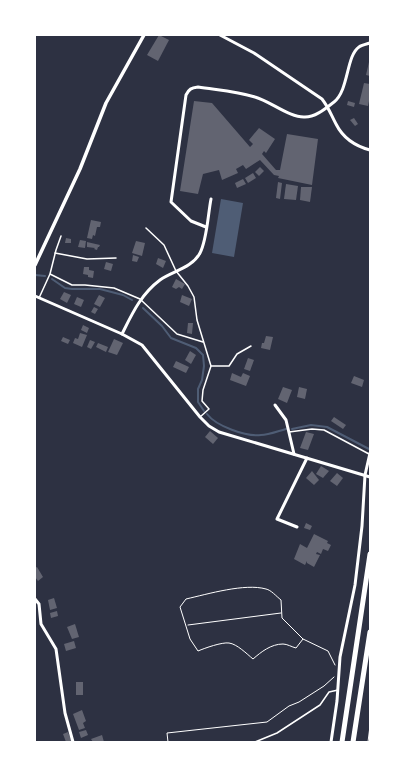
<svg xmlns="http://www.w3.org/2000/svg" width="405" height="777" font-family="Montserrat,sans-serif">
<style>
.water{fill:#4f5d75}
.lines{fill:none;stroke-linecap:round;stroke-linejoin:round}
.stream{stroke:#4f5d75;stroke-width:2}
.building{fill:#626471}
.path{stroke:#fff;stroke-width:1}
.service{stroke:#fff;stroke-width:1.5}
.minor{stroke:#fff;stroke-width:3}
.tertiary{stroke:#fff;stroke-width:3.5}
.motorway{stroke:#fff;stroke-width:5}
</style>
<rect width="100%" height="100%" fill="#2d3142"/>
<polygon class="water" points="221,199 243,203 234,257 212,253"/>
<g class="lines">
<g class="stream">
<polyline points="35,275 45,276"/>
<polyline points="52,279 65,288 72,289 100,289 123,295 132,300"/>
<polyline points="143,308 162,326 171,338 196,348 203,355 204,366 202,380 198,389 198,402 204,411"/>
<path d="M207,414C216,426 246,437 261,435C269,435 278,431 286,429"/>
<polyline points="292,429 311,425 327,427 369,449"/>
</g>
</g>
<g class="building">
<polygon points="159,35 169,40 158,61 147,55"/>
<polygon points="369,62 370,62 370,76 366,75"/>
<polygon points="364,83 370,84 370,96 368,106 359,104"/>
<polygon points="194,101 212,103 250,147 253,144 249,140 259,128 275,139 266,153 264,151 262,154 276,170 280,170 287,134 318,139 312,185 278,178 279,176 274,175 260,160 246,169 243,165 236,169 238,173 222,180 219,170 203,174 198,194 180,191"/>
<polygon points="348,101 355,103 354,107 347,105"/>
<polygon points="354,118 358,124 355,126 350,120"/>
<polygon points="260,167 264,171 259,176 255,172"/>
<polygon points="253,173 256,178 248,183 245,178"/>
<polygon points="243,179 246,184 237,188 235,183"/>
<polygon points="278,182 282,183 280,199 276,198"/>
<polygon points="286,184 298,186 296,200 284,199"/>
<polygon points="301,187 312,187 310,202 300,200"/>
<polygon points="91,220 101,222 100,227 97,227 95,236 93,235 92,239 87,238"/>
<polygon points="66,238 71,239 71,243 65,243"/>
<polygon points="80,240 86,241 85,248 78,247"/>
<polygon points="136,241 145,243 142,256 132,253"/>
<polygon points="87,242 100,245 99,247 98,247 97,250 94,249 95,248 87,247"/>
<polygon points="133,255 139,257 137,262 132,261"/>
<polygon points="158,258 166,261 163,268 156,264"/>
<polygon points="106,262 113,264 111,271 104,269"/>
<polygon points="84,267 89,267 89,270 94,271 93,278 88,277 88,275 83,274"/>
<polygon points="176,279 185,284 182,289 179,287 176,289 172,287"/>
<polygon points="64,292 71,295 67,303 60,299"/>
<polygon points="99,295 105,298 100,307 94,304"/>
<polygon points="182,295 192,299 189,306 180,302"/>
<polygon points="77,297 84,300 81,307 74,304"/>
<polygon points="94,307 98,309 95,314 91,312"/>
<polygon points="188,323 193,323 192,334 187,333"/>
<polygon points="83,325 89,328 87,333 81,330"/>
<polygon points="80,333 87,335 82,347 73,343 75,338 78,339"/>
<polygon points="266,336 273,337 270,350 261,348 262,343 264,343"/>
<polygon points="63,337 70,340 68,344 61,341"/>
<polygon points="114,339 123,343 117,355 108,352"/>
<polygon points="90,340 95,342 91,349 87,347"/>
<polygon points="98,343 108,347 106,352 96,347"/>
<polygon points="190,351 196,355 191,364 185,360"/>
<polygon points="248,358 254,360 250,371 244,369"/>
<polygon points="176,361 189,367 186,373 173,367"/>
<polygon points="232,373 241,377 243,373 250,376 246,386 230,380"/>
<polygon points="354,376 364,380 362,387 351,383"/>
<polygon points="283,387 292,390 287,403 278,399"/>
<polygon points="299,387 307,389 305,399 297,397"/>
<polygon points="334,417 346,425 343,429 331,421"/>
<polygon points="210,431 218,438 213,444 205,437"/>
<polygon points="306,432 314,434 308,450 300,448"/>
<polygon points="321,466 329,471 323,478 316,474"/>
<polygon points="312,471 319,480 314,485 306,478"/>
<polygon points="337,473 343,478 337,486 330,481"/>
<polygon points="306,523 312,526 310,530 304,528"/>
<polygon points="314,534 328,541 327,543 331,545 328,551 323,549 321,554 317,552 316,554 320,555 314,567 307,563 307,561 305,565 294,559 300,544 307,548"/>
<polygon points="37,567 43,577 38,581 35,577 35,568"/>
<polygon points="54,598 57,608 50,610 48,600"/>
<polygon points="57,611 58,616 51,618 50,613"/>
<polygon points="75,624 79,637 72,639 67,627"/>
<polygon points="74,641 76,648 66,651 64,644"/>
<rect x="76" y="682" width="7" height="13"/>
<polygon points="82,710 86,721 83,723 85,728 79,730 73,714"/>
<polygon points="86,730 88,735 81,738 79,732"/>
<polygon points="68,732 72,742 66,742 63,734"/>
<polygon points="102,735 104,742 93,742 91,739"/>
</g>
<g class="lines">
<g class="path">
<polyline points="188,625 281,613"/>
<path d="M303,639L282,618L281,600C276,596 271,590 266,589C245,583 208,594 186,599L180,607L190,639L198,651C205,648 222,642 229,643C237,644 247,654 253,659C261,652 271,644 283,644C287,644 292,647 296,648L303,639L328,651L335,665"/>
<polyline points="168,742 167,733 267,722 289,706 299,702 324,686 334,677"/>
<polyline points="368,742 370,726"/>
</g>
<g class="service">
<polyline points="146,228 164,245 176,271 188,286 194,297 197,320 211,366 203,390 202,401 209,409 200,417"/>
<polyline points="55,253 87,259 116,258"/>
<polyline points="50,274 72,285 85,285 114,288 140,299 177,334 203,342"/>
<polyline points="39,298 50,274 56,250 61,236"/>
<polyline points="211,366 229,366 237,354 251,346"/>
<polyline points="289,432 312,429 324,430 369,454"/>
<polyline points="255,742 277,733 320,705 329,692 338,690"/>
</g>
<g class="minor">
<path d="M220,35L254,53L322,99C329,108 331,115 336,124C343,138 355,146 370,150"/>
<path d="M206,227L191,221L171,202L186,95C189,89 191,88 198,87C217,90 236,91 255,97C270,101 290,118 305,117C316,117 326,108 334,102C349,90 346,56 359,47C362,45 367,44 370,43"/>
<polyline points="35,296 122,334 142,345 200,417 209,426 219,432 370,477"/>
<path d="M122,334C132,314 141,294 160,280C173,271 192,268 200,253C207,240 208,214 211,199"/>
<polyline points="275,405 286,420 294,454"/>
<polyline points="297,527 277,519 307,458"/>
<polyline points="35,599 39,604 41,624 56,649 65,713 73,742"/>
<polyline points="331,742 337,701 340,657 355,585 362,526 365,475 370,453"/>
</g>
<polyline class="tertiary" points="35,265 80,169 106,103 144,35"/>
<g class="motorway">
<polyline points="342,742 370,554"/>
<polyline points="353,742 370,632"/>
</g>
</g>
<rect width="405" height="777" fill="none" stroke="#ffffff" stroke-width="72"/>
</svg>
